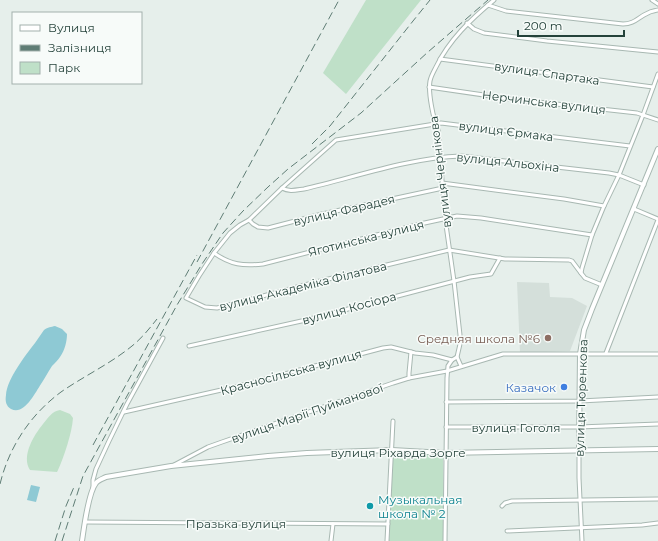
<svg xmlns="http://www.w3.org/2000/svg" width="658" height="541" font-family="Montserrat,sans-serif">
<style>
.built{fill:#d4dfda}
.green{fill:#bfe0c8}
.water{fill:#8ec9d4}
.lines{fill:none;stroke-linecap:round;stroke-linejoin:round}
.minor-casing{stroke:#a8b8b2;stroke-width:5}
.tertiary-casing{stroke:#a8b8b2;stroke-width:6}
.minor{stroke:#fff;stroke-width:3}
.tertiary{stroke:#fff;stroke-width:4}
.rail{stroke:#5f7d75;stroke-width:1;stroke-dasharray:8 4;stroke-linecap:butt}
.education-dot{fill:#8d6e63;stroke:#f7fbf9;stroke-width:1.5}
.shop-dot{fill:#3f7fe0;stroke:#f7fbf9;stroke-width:1.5}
.culture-dot{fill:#0f9aa8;stroke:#f7fbf9;stroke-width:1.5}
.labels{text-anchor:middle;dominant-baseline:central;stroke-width:3;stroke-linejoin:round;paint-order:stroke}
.street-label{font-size:12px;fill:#24423a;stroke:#f7fbf9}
.education-label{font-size:12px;fill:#785e54;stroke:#f7fbf9;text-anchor:end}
.shop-label{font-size:12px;fill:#366cbe;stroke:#f7fbf9;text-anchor:end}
.culture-label{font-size:12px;fill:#0d838f;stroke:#f7fbf9;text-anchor:start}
</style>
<rect width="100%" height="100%" fill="#e6efeb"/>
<polygon class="built" points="517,282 549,283 550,297 572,298 587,306 570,351 520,353"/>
<g class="green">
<polygon points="366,0 421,0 346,94 323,73"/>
<path d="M60,410L70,414L73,418C72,433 64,457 58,470L57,472L30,470C21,456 34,435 43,424C48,418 52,411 60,410Z"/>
<polygon points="393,454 443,455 443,541 389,541"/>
</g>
<g class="water">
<path d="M55,326L62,329L67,334C67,341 65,350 60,357C58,360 55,363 52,366C48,372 45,378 41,384C35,393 24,416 11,409C6,406 5,401 6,395C7,379 25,356 35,343C38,339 41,334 44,330C48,327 51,327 55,326Z"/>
<polygon points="31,485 40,487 36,502 27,500"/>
</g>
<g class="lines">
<defs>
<g id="minor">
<polyline points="652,0 658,4"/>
<path d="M488,5L506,11L623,24C635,24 638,17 648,13C651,11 655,11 658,10"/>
<polyline points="467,23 474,29 484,33 547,41 658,52"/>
<polyline points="440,59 653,87"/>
<polyline points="429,87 511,99 637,113 658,120"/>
<polyline points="442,183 564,199 604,206"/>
<path d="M282,188C289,192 296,190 304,189C356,177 408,158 461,156L609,173L619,175L644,185"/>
<polyline points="634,209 658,219"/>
<polyline points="249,220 253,224 258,227 268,228 322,214 443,188"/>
<path d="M214,253C231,265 243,266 263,264L420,224L457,216L481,218L592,235"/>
<polyline points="581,273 572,261 569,260 505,259 449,250 316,282 217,308 205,307 186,298 199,276 214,253 230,233 240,225 249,220 282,188 336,140 441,123 630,146"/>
<polyline points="602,285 585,278 581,273 582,268 592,235 604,206 619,175 643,115 658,74"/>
<polyline points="189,346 306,320 470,277 491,274 500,258"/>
<polyline points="606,353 658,220"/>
<path d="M461,366L457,357L460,344V335L454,281L445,218L438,129C433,119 428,92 430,81C431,76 434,71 436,67C449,40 471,19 494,0"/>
<polyline points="409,378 409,373 411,352"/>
<polyline points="446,402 580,401 658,397"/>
<polyline points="124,412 239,386 383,348 391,347 415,353 433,355 452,360 457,357"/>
<polyline points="446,427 579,427 658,424"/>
<polyline points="579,450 579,478 582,541"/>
<polyline points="174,465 208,447 222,442 393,383 409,378 447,371 503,354 658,354"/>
<polyline points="93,488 93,480 96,469 109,441 127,404 163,338"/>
<polyline points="502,506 505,503 512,501 658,499"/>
<polyline points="85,522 388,524"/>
<polyline points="507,531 642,525 658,523"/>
<polyline points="331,541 333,524"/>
<polyline points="387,541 393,421"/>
<polyline points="445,541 447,378 448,366 452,360"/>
</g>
<g id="tertiary">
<polyline points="579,450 580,354 584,330 592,309 658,149"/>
<path d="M82,541C84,528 88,493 96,483C98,480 102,479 106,477L171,466L268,456L307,453L392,450L445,453L658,449"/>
</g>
</defs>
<use href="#minor" class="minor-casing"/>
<use href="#tertiary" class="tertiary-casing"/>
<use href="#minor" class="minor"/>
<use href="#tertiary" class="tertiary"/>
<g class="rail">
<polyline points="312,144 330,126 413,21 430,0"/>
<polyline points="197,262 339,0"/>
<polyline points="93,445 197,255"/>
<path d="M0,484C9,447 30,415 61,392C84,376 110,364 132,346C142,338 149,329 157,319"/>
<polyline points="55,541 66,506 74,487"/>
<polyline points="62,541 83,476 177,305 202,264 223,233 243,211 268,187 288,169 361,113 428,52 488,0"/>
</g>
</g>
<circle class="education-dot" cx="548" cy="338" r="4"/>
<circle class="shop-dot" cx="564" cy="387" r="4"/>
<circle class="culture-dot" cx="370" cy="506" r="4"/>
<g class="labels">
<g class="street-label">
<text transform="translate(547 73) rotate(8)">вулиця Спартака</text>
<text transform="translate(544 102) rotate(7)">Нерчинська вулиця</text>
<text transform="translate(506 131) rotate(7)">вулиця Єрмака</text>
<text transform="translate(508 162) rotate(6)">вулиця Альохіна</text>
<text transform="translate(440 172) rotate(-97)">вулиця Чернікова</text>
<text transform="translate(344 210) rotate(-13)">вулиця Фарадея</text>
<text transform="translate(366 238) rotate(-14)">Яготинська вулиця</text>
<text transform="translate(303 286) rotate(-14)">вулиця Академіка Філатова</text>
<text transform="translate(349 308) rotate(-15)">вулиця Косіора</text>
<text transform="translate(291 372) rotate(-15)">Красносільська вулиця</text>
<text transform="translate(581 398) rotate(-88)">вулиця Тюренкова</text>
<text transform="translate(307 413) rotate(-19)">вулиця Марії Пуйманової</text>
<text x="516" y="427">вулиця Гоголя</text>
<text x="398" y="452">вулиця Ріхарда Зорге</text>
<text x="236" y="523">Празька вулиця</text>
</g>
<g class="education-label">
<text x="540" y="338">Средняя школа №6</text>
</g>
<g class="shop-label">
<text x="556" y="387">Казачок</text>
</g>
<g class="culture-label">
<text x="378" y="499">Музыкальная<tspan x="378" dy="14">школа № 2</tspan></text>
</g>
</g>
<rect x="12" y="12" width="130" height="72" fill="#f7fbf9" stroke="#a3b1ad"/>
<rect x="20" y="25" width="20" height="6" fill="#ffffff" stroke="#a3b1ad"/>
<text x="48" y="32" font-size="12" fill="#24423a">Вулиця</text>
<rect x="20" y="45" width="20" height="6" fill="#5f7d75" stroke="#a3b1ad"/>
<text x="48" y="52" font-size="12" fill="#24423a">Залізниця</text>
<rect x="20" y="62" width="20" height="12" fill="#bfe0c8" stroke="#a3b1ad"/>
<text x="48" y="72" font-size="12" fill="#24423a">Парк</text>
<path d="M518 30v6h106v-6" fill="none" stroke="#24423a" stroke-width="2"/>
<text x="524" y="30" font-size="12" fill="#24423a" stroke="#f7fbf9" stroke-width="3" paint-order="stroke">200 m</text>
</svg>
